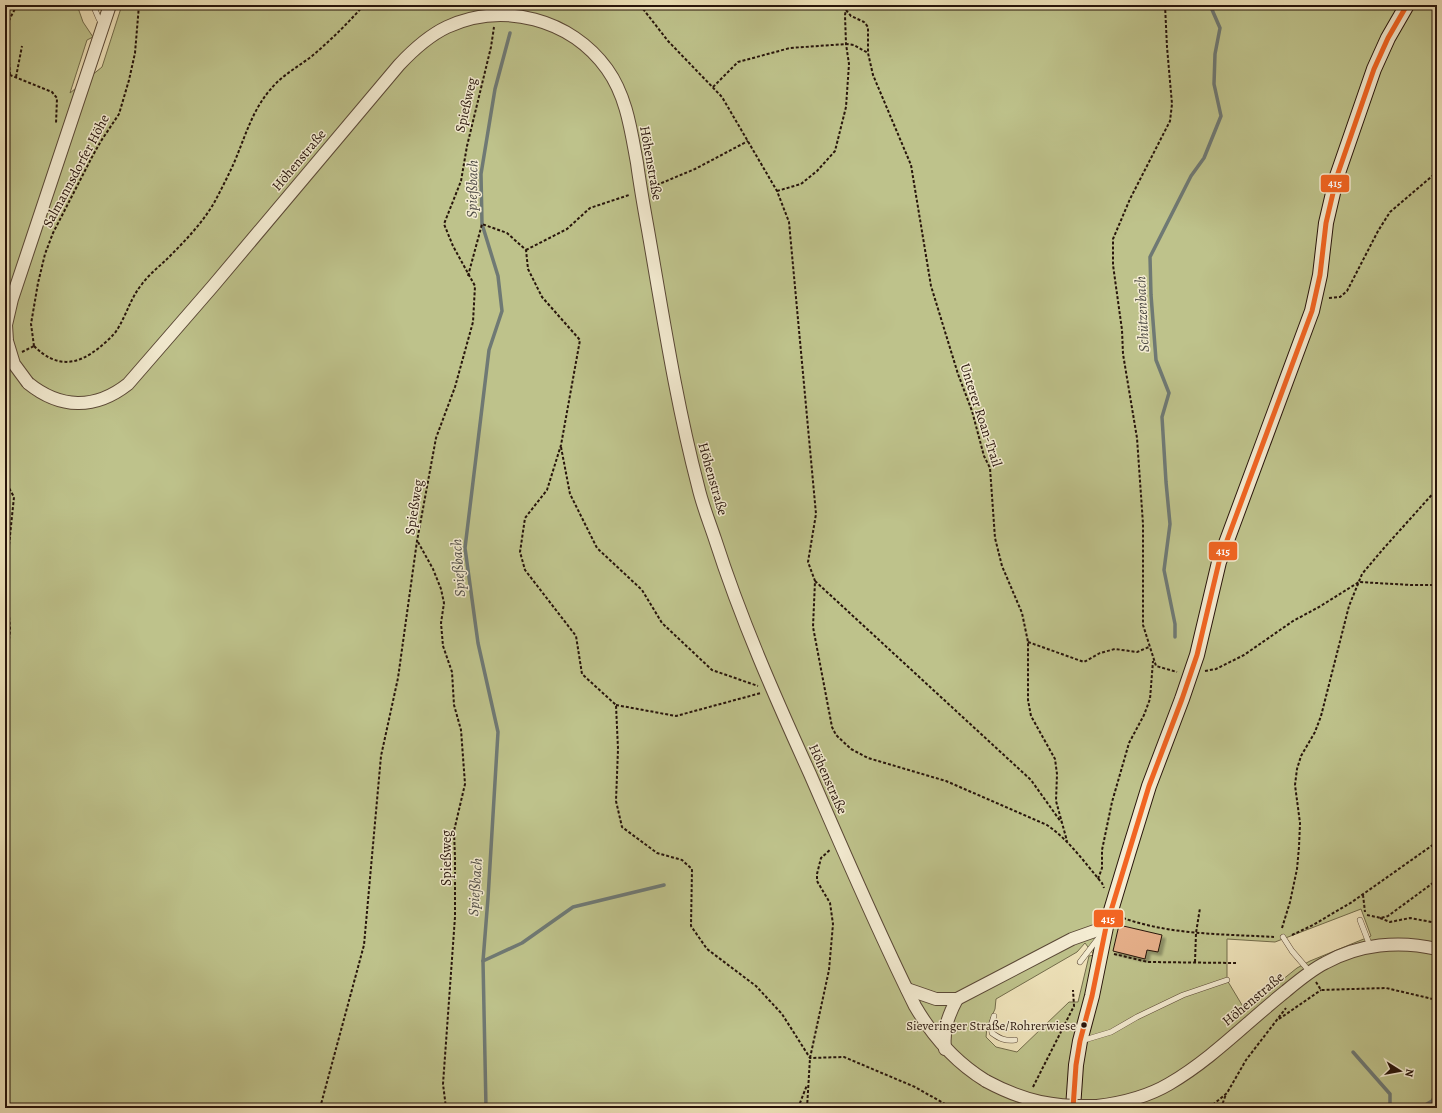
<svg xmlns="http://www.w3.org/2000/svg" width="1442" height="1113" font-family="Alegreya,serif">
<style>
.green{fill:#bec28b;stroke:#736c4b;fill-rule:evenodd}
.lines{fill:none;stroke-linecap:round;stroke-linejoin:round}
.stream{stroke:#6f7974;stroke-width:3.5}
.building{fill:#e3ad87;stroke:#28150b;filter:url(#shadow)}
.service-casing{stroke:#5a4836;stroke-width:6}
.tertiary-casing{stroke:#5a4836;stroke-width:14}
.secondary-casing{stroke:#28150b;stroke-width:16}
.path{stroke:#28150b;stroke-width:2;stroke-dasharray:3 2;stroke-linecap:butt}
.service{stroke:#f4ecd2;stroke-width:5}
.tertiary{stroke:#f4ecd2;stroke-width:12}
.secondary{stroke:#f4ecd2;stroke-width:14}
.tertiary-bridge-casing{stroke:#5a4836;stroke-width:14;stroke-linecap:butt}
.tertiary-bridge{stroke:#f4ecd2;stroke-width:12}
.bus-1-casing{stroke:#f4ecd2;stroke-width:8}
.bus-1{stroke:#f26522;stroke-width:5}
.bus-dot{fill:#28150b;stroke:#f4ecd2;stroke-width:1.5}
.labels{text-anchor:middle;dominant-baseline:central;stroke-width:3;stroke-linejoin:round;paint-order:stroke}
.bus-label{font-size:13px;fill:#28150b;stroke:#f4ecd2;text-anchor:end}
.street-label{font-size:14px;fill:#28150b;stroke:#f4ecd2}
.water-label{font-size:15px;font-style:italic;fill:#524f48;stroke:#f4ecd2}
.line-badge{stroke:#f4ecd2;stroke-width:1.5}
.badge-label{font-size:11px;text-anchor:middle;font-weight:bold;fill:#fff}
</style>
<defs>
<filter id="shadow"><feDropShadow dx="3.5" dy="3.5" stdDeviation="1" flood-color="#0004"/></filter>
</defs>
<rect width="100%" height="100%" fill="#eee2b9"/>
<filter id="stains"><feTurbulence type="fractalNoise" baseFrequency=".005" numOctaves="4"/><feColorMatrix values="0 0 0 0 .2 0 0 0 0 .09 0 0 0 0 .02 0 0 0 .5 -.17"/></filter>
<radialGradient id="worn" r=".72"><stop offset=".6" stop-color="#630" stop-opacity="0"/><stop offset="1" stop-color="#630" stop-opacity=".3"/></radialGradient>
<path class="green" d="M5,5H77L83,22L93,37L87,40L70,93L102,67L122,5H1437V1108H5ZM1361,909L1371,936L1310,961L1297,968L1245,1010L1227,980V939L1275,942ZM1085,943L1094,955L1089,956L1078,1002H1069L1017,1052L996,1047L986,1037L987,1027L995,1009L996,999L1077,952Z"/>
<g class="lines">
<g class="stream">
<polyline points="1175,637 1175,624 1164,570 1170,524 1166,482 1162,417 1169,393 1156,360 1151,295 1150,257 1191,176 1204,158 1221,116 1214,84 1215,54 1220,28 1210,5"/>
<polyline points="483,961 522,943 573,907 664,885"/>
<polyline points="1353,1052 1390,1094 1390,1108"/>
<polyline points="486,1108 483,961 488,898 498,732 478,643 465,548 489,350 502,311 498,276 482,224 481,174 495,89 510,33"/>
<polyline points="1420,1108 1432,1101 1437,1093"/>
</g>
</g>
<polygon class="building" points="1119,925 1162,935 1158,952 1147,950 1145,959 1113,951"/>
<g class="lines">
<defs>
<g id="service">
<polyline points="93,5 99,19 102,24"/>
<polyline points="1360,920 1370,946"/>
<polyline points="1283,937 1292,951 1310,972"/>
<polyline points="1080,962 1100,936"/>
<path d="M994,1016L991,1026L992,1033C1000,1039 1005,1041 1015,1040"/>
<polyline points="1081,1041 1111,1032 1137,1017 1183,995 1227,980"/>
</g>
<g id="tertiary">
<polyline points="7,341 6,325 12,299 110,5"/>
<path d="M28,383C60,409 95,410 128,384L213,286L399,65C413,50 428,36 447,27C503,1 571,19 607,69C627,97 631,131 637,163C640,185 644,208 648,230C663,316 676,402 698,486C702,504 709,521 715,539C741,620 775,697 810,774C844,852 877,930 915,1006C933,1037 955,1062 986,1081"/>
<polyline points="907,989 936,999 957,999 1072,939 1106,927"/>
<path d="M945,1049C943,1030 948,1016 957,999"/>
<path d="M1097,1106C1122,1103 1147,1097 1169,1084C1212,1059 1247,1022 1286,991C1298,981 1311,970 1325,963C1359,944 1399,940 1437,949"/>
</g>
<polyline id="secondary" points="1073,1108 1076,1065 1080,1041 1092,996 1106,927 1128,854 1149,786 1182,699 1197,655 1219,562 1312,311 1320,275 1326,223 1337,176 1374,69 1388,38 1407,5"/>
</defs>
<use href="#service" class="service-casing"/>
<use href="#tertiary" class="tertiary-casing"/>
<use href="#secondary" class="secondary-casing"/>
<g class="path">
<path d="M640,5L668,41L722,97L777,191L789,222L816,514L808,562L815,581L813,627L832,727L836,735L851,749L868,758L946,781L1047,825C1069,840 1085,863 1102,883L1104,888"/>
<polyline points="846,5 846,10 851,16 864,22 868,27 868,53 873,75 911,165 931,286 958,374 972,411 984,456 990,468 995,538 1002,566 1022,613 1028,642 1028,700 1031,716 1055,759 1057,774 1056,801 1067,841"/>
<polyline points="1165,5 1167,47 1172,104 1170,121 1130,199 1113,239 1113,265 1122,330 1123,354 1137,438 1143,524 1143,625 1156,666 1177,672"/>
<polyline points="5,73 52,92 57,98 56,124"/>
<polyline points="10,75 6,26 17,5"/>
<polyline points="16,77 22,46"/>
<polyline points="713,87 738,62 790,48 846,44 854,45 868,53"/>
<polyline points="652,187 695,169 748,141"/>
<polyline points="777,191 801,184 817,171 835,151 846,107 849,64 846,44 845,15 846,10"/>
<polyline points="526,250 567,229 590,208 629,195"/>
<polyline points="468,276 482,224 507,233 526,250 528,269 542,297 580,340 561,445 547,490 525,518 520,552 525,570 576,636 582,674 616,705 618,749 616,801 622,827 657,853 682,860 692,869 691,926 707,949 756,986 782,1014 810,1058 844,1057 915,1087 952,1108"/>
<polyline points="1329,298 1340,297 1347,291 1378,231 1390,212 1437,172"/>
<path d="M34,346C56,368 77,366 100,347C106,342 113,336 117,330C127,314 130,299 142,284C148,276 157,268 165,261C183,243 201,225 214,203C221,190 228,176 234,163C245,137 252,111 270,90C282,75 298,67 312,56C331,40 348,23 364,5"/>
<polyline points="34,346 31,324 38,283 45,254 53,233 92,157 101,141 119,114 129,80 135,53 139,5"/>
<polyline points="22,352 34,346"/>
<polyline points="561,447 570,494 597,548 642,590 662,623 712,670 758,686"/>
<polyline points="5,486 9,488 14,497 6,574 10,630 5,676"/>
<polyline points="418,542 433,569 441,589 444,603 441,623 443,646 452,672 454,705 461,730 465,784 454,831 455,857 455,917 443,1084 446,1108"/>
<polyline points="815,581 1031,780 1061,822"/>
<polyline points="1028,642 1084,662 1100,653 1115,649 1137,652 1149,647"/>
<polyline points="1205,671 1216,669 1244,655 1293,621 1319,607 1359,582 1411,585 1437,585"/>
<polyline points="616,705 676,716 761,693"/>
<polyline points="1098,879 1102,868 1102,850 1112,802 1129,743 1144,715 1150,699 1153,661"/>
<polyline points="1363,895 1365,912"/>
<polyline points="1367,915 1381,918 1388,916 1437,880"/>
<path d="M1123,918C1171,935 1223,934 1274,937"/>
<polyline points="1380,918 1390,922 1410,918 1437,923"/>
<polyline points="1282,928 1290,902 1297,869 1299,847 1300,823 1295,785 1297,769 1301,756 1315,732 1321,716 1349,606 1362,574 1384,548 1437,489"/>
<polyline points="1292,935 1313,925 1352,902 1437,842"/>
<polyline points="1114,954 1148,962 1236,963"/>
<polyline points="1195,962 1196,933 1200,908"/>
<polyline points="1316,982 1321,990 1386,988 1437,1000"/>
<polyline points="1279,1019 1321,990"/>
<polyline points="1033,1087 1074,1006 1073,990"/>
<polyline points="320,1108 364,945 381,756 398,678 417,541 436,438 455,387 473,322 475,286 453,246 444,224 461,181 467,146 491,47 494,27"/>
<polyline points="798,1108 807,1085"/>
<polyline points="807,1108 810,1058 829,970 833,924 830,903 817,881 817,874 821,858 831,849"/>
<polyline points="1209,1108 1227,1093 1246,1060 1286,1008"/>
<polyline points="1221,1108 1226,1094"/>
</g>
<use href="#service" class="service"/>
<use href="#tertiary" class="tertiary"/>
<use href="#secondary" class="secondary"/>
<defs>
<g id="tertiary-bridge">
<polyline points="7,341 14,364 28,383"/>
<path d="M986,1081C1025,1102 1054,1107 1097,1106"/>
</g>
</defs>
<use href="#tertiary-bridge" class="tertiary-bridge-casing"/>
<use href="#tertiary-bridge" class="tertiary-bridge"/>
<defs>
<polyline id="bus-1" points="1073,1108 1076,1065 1080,1041 1092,996 1106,927 1149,786 1182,699 1197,655 1219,562 1312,311 1320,275 1326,223 1337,176 1374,69 1388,38 1407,5"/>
</defs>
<use href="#bus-1" class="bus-1-casing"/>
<use href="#bus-1" class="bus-1"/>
</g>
<circle class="bus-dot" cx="1084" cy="1025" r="3.5"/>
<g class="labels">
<g class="bus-label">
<text x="1076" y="1025">Sieveringer Straße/Rohrerwiese</text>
</g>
<g class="street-label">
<text transform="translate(466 105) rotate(-77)">Spießweg</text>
<text transform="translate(299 160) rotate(-50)">Höhenstraße</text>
<text transform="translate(651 163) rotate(80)">Höhenstraße</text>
<text transform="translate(76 171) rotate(-62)">Salmannsdorfer Höhe</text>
<text transform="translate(981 415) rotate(72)">Unterer Roan-Trail</text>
<text transform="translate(713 479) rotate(74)">Höhenstraße</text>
<text transform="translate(414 507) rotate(-81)">Spießweg</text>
<text transform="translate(828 779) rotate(66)">Höhenstraße</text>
<text transform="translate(446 858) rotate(-90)">Spießweg</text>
<text transform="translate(1253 999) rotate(-40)">Höhenstraße</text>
</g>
<g class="water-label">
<text transform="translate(472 189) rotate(-89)">Spießbach</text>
<text transform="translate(1142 314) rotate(-93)">Schützenbach</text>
<text transform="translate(458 568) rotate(-94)">Spießbach</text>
<text transform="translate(475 887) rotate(-86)">Spießbach</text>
</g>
</g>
<g class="line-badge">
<rect x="1320" y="174" width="30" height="19" rx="4" fill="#f26522"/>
<rect x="1208" y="541" width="30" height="20" rx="4" fill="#f26522"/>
<rect x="1093" y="909" width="31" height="19" rx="4" fill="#f26522"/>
</g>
<g class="badge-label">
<text x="1335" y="187">415</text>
<text x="1223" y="555">415</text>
<text x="1108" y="923">415</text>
</g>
<rect width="1442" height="1113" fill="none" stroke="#eee2b9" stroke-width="20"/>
<rect x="6" y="6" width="1430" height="1101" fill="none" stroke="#28150b" stroke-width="2"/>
<rect x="10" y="10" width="1422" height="1093" fill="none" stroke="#28150b"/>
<g transform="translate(1400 1071) rotate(101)" stroke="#f4ecd2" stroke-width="3" paint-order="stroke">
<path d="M0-3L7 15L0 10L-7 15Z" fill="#28150b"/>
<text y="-6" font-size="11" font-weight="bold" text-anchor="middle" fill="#28150b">N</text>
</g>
<rect width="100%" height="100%" filter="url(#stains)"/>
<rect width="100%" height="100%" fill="url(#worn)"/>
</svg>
